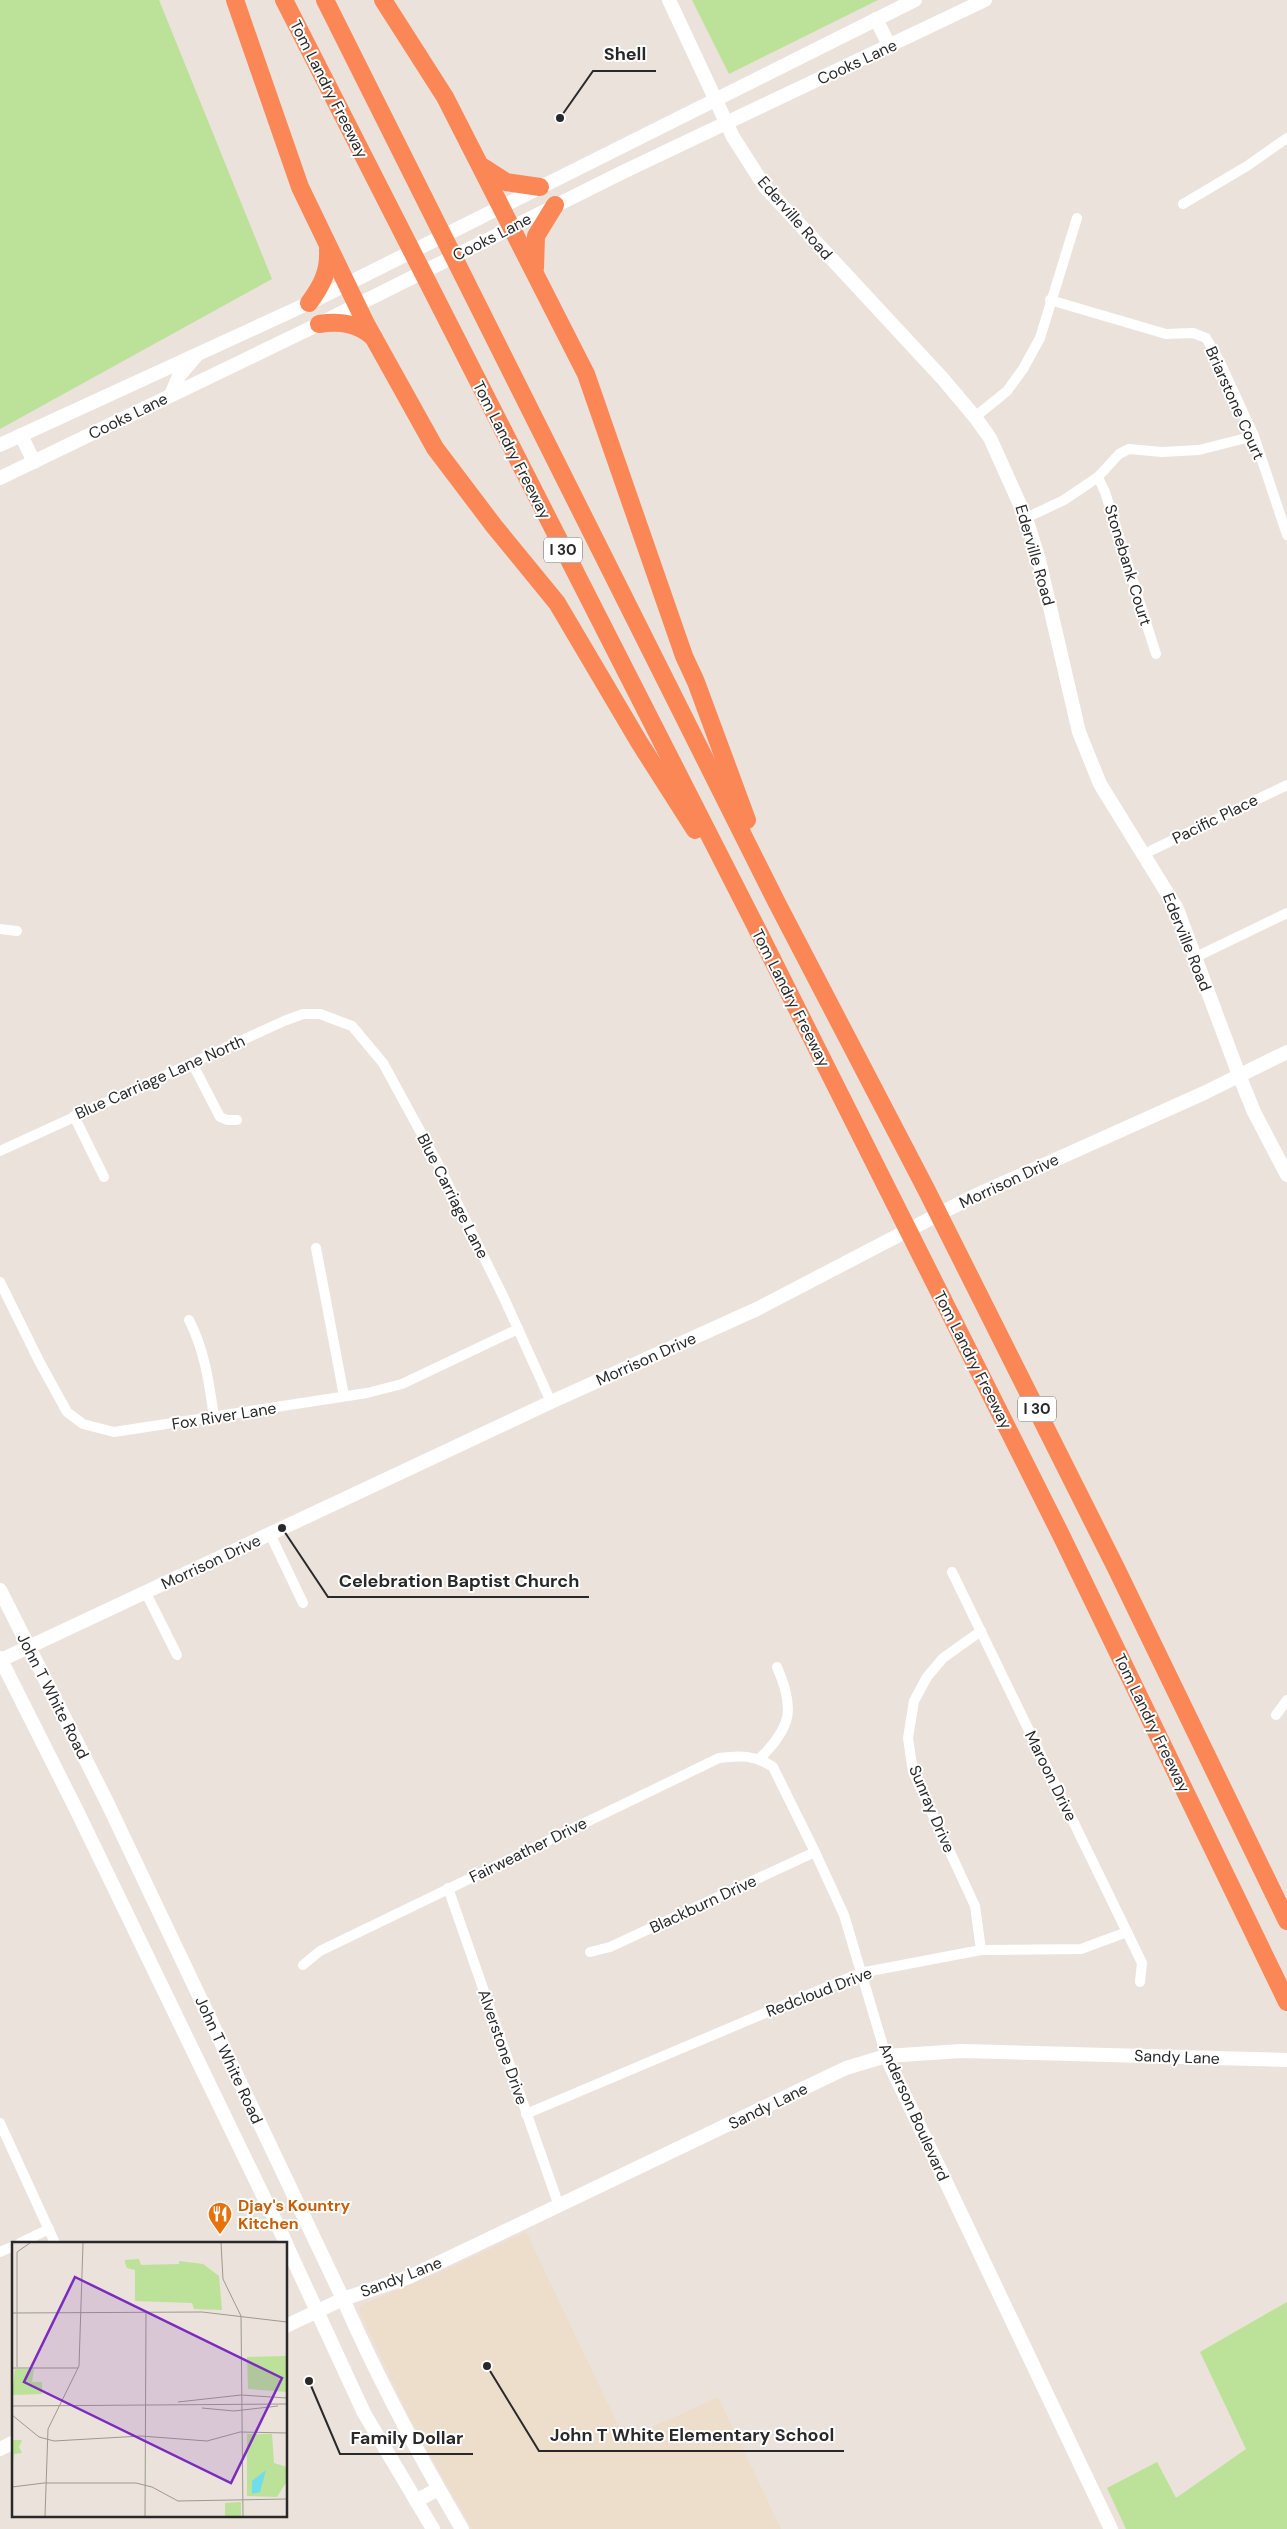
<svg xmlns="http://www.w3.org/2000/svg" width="1287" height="2529" font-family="'DM Sans',sans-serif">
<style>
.education{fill:#edddcb}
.green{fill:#bce198}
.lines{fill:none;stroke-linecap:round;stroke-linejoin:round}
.street{stroke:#fff;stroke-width:10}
.secondary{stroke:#fff;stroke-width:14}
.highway{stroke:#fb8756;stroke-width:18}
.labels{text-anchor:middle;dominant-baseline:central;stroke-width:4;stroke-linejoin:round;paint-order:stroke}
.shield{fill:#fff;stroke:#696969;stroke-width:1}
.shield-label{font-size:15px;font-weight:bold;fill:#292929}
.street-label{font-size:16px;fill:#292929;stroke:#fff}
.food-label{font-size:16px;font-weight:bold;fill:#c56008;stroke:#fff;text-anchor:start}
.inset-road{fill:none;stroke:#9d9894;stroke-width:1}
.view{fill:#7b2cbf;fill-opacity:0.15;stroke:#7b2cbf;stroke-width:2.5}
.inset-edge{fill:none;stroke:#292929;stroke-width:2.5}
.leader{fill:none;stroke:#292929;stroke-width:2}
.callout-dot{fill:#292929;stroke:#fff;stroke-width:2}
.callout-label{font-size:18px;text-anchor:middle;font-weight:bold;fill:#292929;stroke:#fff;stroke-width:4;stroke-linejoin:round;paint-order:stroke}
</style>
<rect width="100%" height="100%" fill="#ebe2db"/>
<polygon class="education" points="526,2232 625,2440 718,2397 781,2529 472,2529 411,2421 360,2313 359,2306 445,2270"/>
<g class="green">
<polygon points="0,0 159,0 272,279 0,429"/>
<polygon points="692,0 878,0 729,74"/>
<polygon points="1287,2302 1287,2529 1126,2529 1107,2488 1157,2462 1176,2498 1246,2449 1200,2352"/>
</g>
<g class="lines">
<g class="street">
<polyline points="1183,204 1247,166 1287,138"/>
<polyline points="1050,300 1166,334 1193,333 1206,338 1219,360 1254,436 1287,535"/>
<polyline points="975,417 1007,391 1023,369 1040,338 1077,218"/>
<polyline points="1098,477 1105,492 1156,654"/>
<polyline points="1026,518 1064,500 1098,477 1119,454 1129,449 1162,452 1199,450 1254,436"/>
<polyline points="1144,854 1287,785"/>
<polyline points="0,929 17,931"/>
<polyline points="1196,957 1287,913"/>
<polyline points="192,1063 220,1117 227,1120 237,1120"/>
<polyline points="74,1116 104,1177"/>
<polyline points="0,1151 284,1021 303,1014 320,1014 352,1026 383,1063 438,1164 504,1298 551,1402"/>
<polyline points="316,1248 344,1396"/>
<polyline points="0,1282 39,1361 67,1412 83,1424 114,1432 367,1393 402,1384 518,1329"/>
<path d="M189,1320C205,1351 209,1383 214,1417"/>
<polyline points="270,1534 303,1603"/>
<polyline points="952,1572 1142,1963 1140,1982"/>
<polyline points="146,1593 177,1655"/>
<polyline points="981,1631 943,1658 927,1677 914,1701 908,1738 913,1772 975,1906 981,1950"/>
<polyline points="1276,1715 1287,1700"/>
<path d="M760,1758C792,1727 795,1708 777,1667"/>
<polyline points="448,1888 559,2206"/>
<polyline points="590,1952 610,1947 815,1852"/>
<path d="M303,1965L320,1951L719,1758C740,1755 755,1755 773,1767L815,1852L844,1915L886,2056"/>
<polyline points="526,2114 860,1973 981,1950 1081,1949 1127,1932"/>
<polyline points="0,2123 55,2243"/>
<polyline points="20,2243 49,2229"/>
<polyline points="0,2252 14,2246"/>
</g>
<g class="secondary">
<polyline points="669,0 733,137 765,187 943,379 975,417 990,438 1026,518 1039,560 1079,732 1100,784 1177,909 1239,1075 1254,1112 1287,1175"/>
<polyline points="876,19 890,47"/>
<polyline points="171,395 179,376 196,356"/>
<polyline points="21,435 34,462"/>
<polyline points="0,445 309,303 915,0"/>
<polyline points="0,478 319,324 623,172 985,0"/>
<path d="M0,1590L106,1800L343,2299C378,2379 418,2454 462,2529"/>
<polyline points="0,1658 77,1811 286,2243"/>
<polyline points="1,1660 551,1402 757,1309 968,1199 1204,1093 1287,1052"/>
<polyline points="886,2056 1111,2529"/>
<polyline points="286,2244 364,2413 433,2529"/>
<polyline points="286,2326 343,2299 409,2277 846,2068 886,2056 961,2051 1287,2060"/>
<polyline points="0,2449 14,2442"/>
<polyline points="416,2501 438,2489"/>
</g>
<g class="highway">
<polyline points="235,0 300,187 366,324 435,448 494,526 557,603 639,742 695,830"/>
<polyline points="284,0 752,919 1061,1535 1287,2002"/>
<polyline points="325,0 777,903 926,1189 1116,1568 1287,1921"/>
<polyline points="383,0 445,97 586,374 684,656 696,682 747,820"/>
<polyline points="483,167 506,182 540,187"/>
<polyline points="535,268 536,236 555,205"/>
<path d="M309,303C322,285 329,272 328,250"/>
<path d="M319,324C340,321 358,323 374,338"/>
</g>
</g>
<defs>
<symbol id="restaurant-pin" viewBox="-11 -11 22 30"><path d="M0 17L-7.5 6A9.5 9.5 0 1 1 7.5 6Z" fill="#e8710a" stroke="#fff"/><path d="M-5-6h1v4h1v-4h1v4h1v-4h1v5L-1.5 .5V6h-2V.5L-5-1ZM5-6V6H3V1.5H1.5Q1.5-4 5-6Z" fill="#fff"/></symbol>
</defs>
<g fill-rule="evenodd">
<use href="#restaurant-pin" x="206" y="2200" width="28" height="38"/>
</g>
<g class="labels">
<g class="shield">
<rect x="544" y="537.5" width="38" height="25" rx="4"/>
<rect x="1018" y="1396.5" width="38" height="25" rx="4"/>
</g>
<g class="shield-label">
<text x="563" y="550">I 30</text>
<text x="1037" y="1409">I 30</text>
</g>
<g class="street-label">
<text transform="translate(857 62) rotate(-25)">Cooks Lane</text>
<text transform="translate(329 89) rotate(63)">Tom Landry Freeway</text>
<text transform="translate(795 218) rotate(49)">Ederville Road</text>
<text transform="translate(492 237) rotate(-27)">Cooks Lane</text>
<text transform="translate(1235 403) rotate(66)">Briarstone Court</text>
<text transform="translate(128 416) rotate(-26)">Cooks Lane</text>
<text transform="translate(512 450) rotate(63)">Tom Landry Freeway</text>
<text transform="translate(1035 555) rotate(74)">Ederville Road</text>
<text transform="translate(1128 565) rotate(73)">Stonebank Court</text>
<text transform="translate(1215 819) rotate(-26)">Pacific Place</text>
<text transform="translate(1187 942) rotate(68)">Ederville Road</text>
<text transform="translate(791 998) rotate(63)">Tom Landry Freeway</text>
<text transform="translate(160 1077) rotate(-24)">Blue Carriage Lane North</text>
<text transform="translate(1009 1181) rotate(-25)">Morrison Drive</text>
<text transform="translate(453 1196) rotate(63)">Blue Carriage Lane</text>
<text transform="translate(646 1359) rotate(-24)">Morrison Drive</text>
<text transform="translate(973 1360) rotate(63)">Tom Landry Freeway</text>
<text transform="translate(224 1416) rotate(-9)">Fox River Lane</text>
<text transform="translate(211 1562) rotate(-25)">Morrison Drive</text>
<text transform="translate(53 1696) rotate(63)">John T White Road</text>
<text transform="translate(1152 1723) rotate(64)">Tom Landry Freeway</text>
<text transform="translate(1051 1776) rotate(64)">Maroon Drive</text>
<text transform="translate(932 1809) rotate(67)">Sunray Drive</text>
<text transform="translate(528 1850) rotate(-26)">Fairweather Drive</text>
<text transform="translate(703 1904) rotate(-25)">Blackburn Drive</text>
<text transform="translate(819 1992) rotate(-21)">Redcloud Drive</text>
<text transform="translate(503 2047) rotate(71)">Alverstone Drive</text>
<text transform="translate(1177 2057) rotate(2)">Sandy Lane</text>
<text transform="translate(229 2060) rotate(65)">John T White Road</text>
<text transform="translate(768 2106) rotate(-26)">Sandy Lane</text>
<text transform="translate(914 2112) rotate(66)">Anderson Boulevard</text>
<text transform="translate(401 2277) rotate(-21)">Sandy Lane</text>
</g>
<g class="food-label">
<text x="238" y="2205">Djay's Kountry<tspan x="238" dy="18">Kitchen</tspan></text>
</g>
</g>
<g transform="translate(12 2242)">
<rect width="275" height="275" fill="#ebe2db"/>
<path d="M127,17L129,23L167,22V19L191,22L207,34L210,68L182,67L180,61L123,59V28L115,26L113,21V18ZM275,114V150L236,147L235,115ZM3,127H22L20,140H30V152L0,153ZM235,192H260L262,221L275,225V239L265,255L235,254ZM0,198H10L7,205L10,211L2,212V223ZM229,260V274H213V261Z" fill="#bce198"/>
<path d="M254,228L248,250L240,252V239Z" fill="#6fddec"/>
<path class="inset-road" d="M209,1L211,37L229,74M0,71L190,70L275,80M229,74L231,274M5,125V10L18,1M0,126H66M166,160L229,153L275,156M0,164L275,162M190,166L222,169L266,164M0,173L27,195L42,199L129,194L195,199L228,190L275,191M0,245L32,241H124L140,245L166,259L275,257M33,274L36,187L67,124L71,1M133,274L134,70"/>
<path class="view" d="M63,35L270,136L219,241L12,140Z"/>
<rect width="275" height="275" class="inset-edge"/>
</g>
<path class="leader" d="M560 118L593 71H656M282 1528L328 1597H589M487 2366L539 2451H844M309 2381L340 2454H473"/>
<g class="callout-dot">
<circle cx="560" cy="118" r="5"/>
<circle cx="282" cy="1528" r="5"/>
<circle cx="487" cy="2366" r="5"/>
<circle cx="309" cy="2381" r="5"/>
</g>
<g class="callout-label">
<text x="625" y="60">Shell</text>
<text x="459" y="1587">Celebration Baptist Church</text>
<text x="692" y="2441">John T White Elementary School</text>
<text x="407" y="2444">Family Dollar</text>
</g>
</svg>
